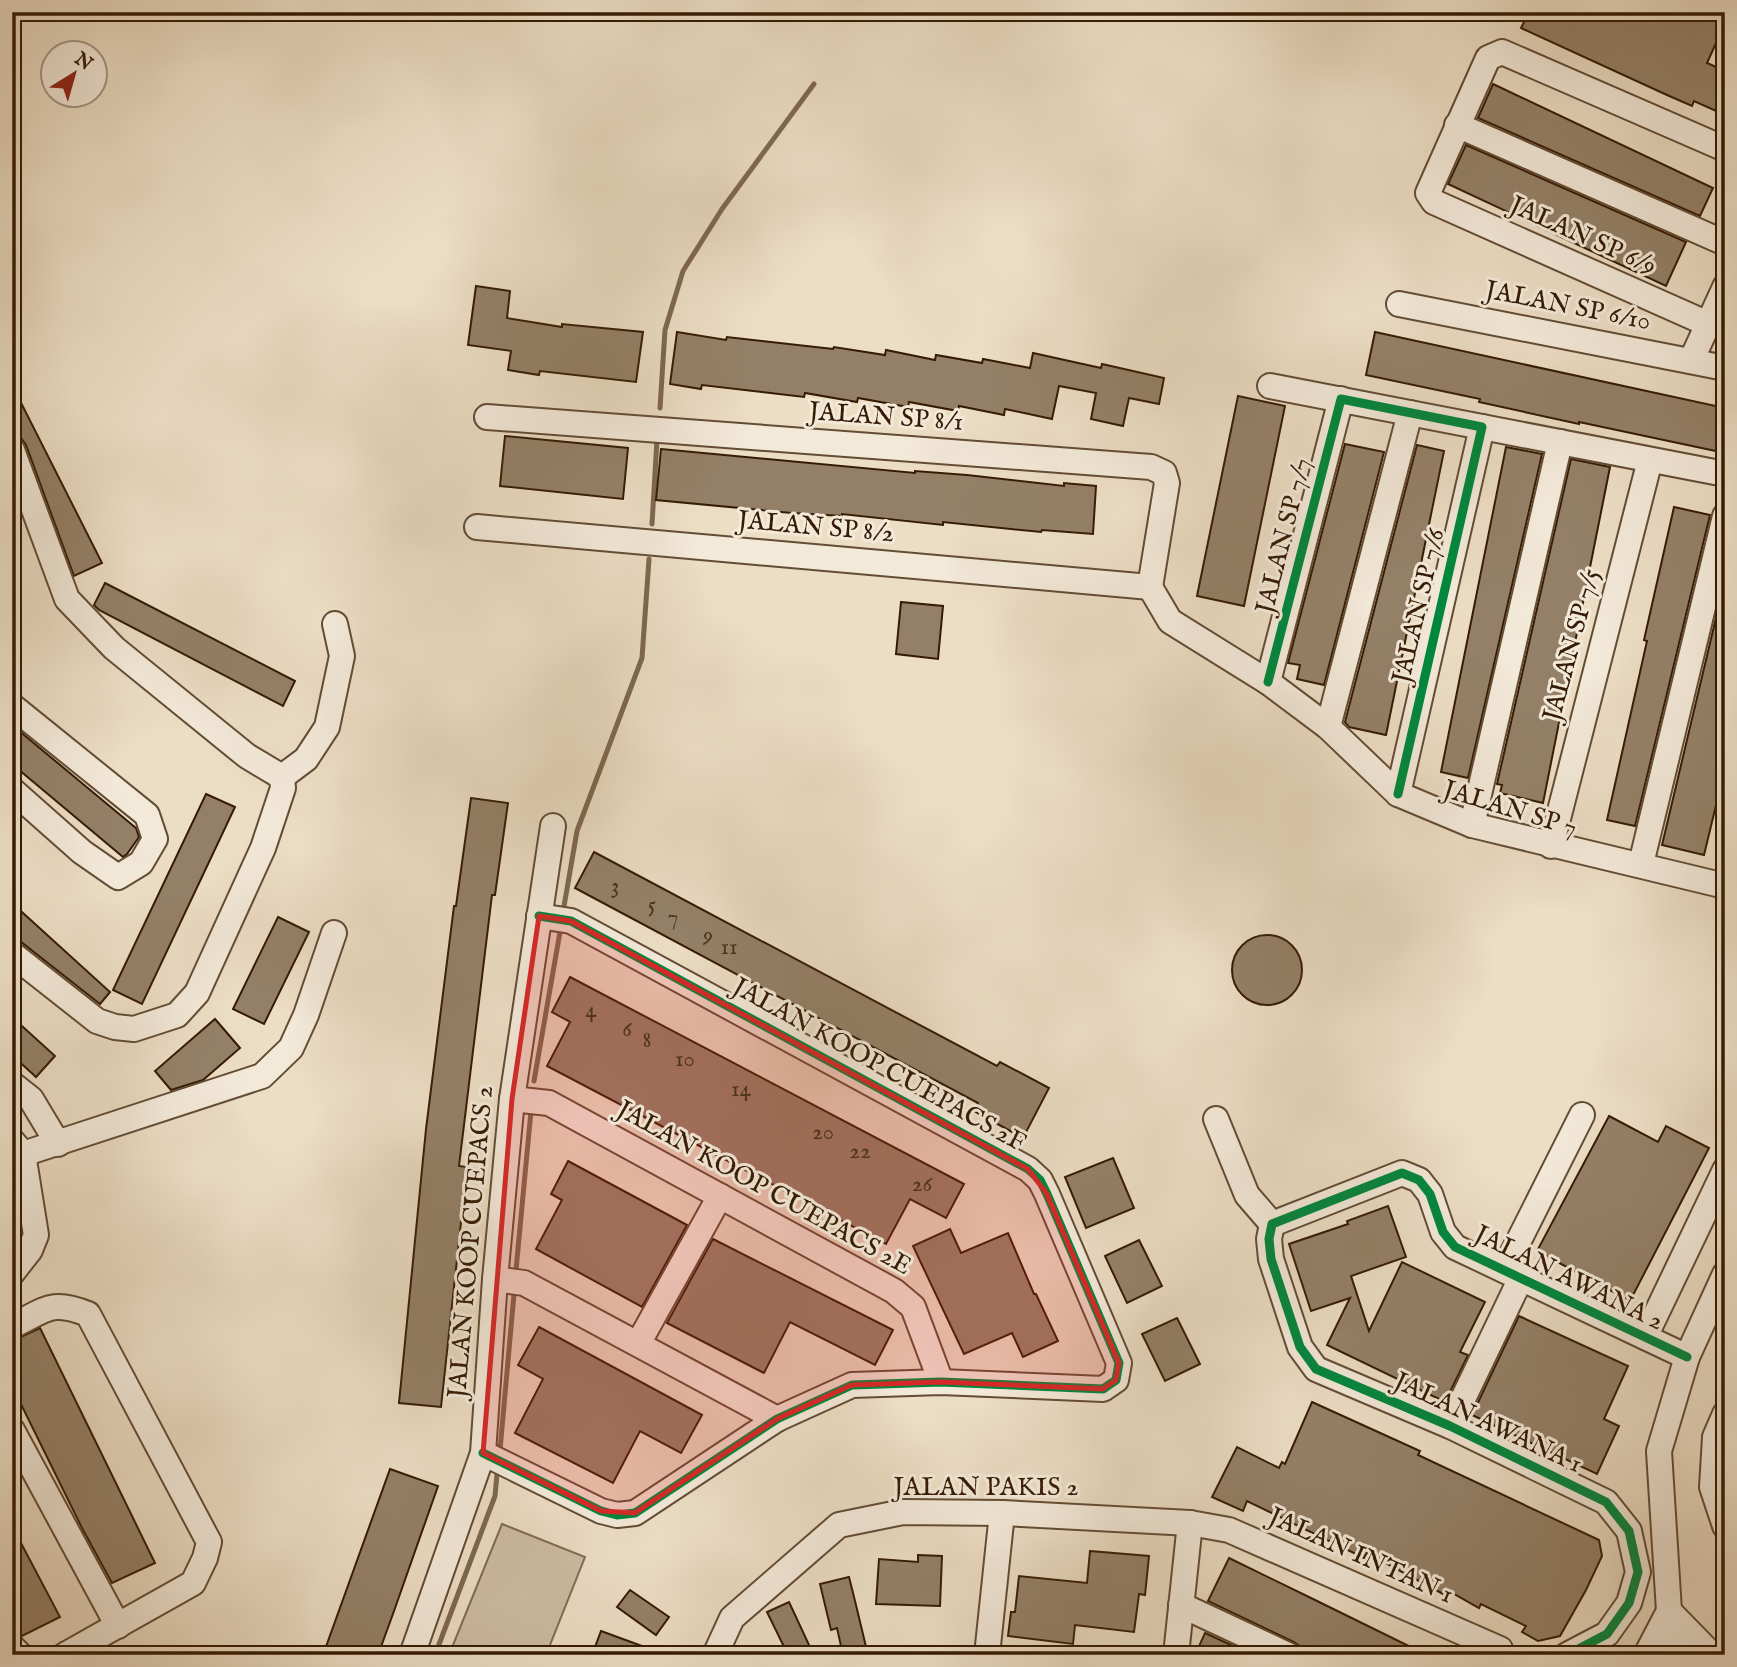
<svg xmlns="http://www.w3.org/2000/svg" width="1737" height="1667" font-family="'IM FELL English',serif">
<style>
.green{fill:#cdbca4;stroke:#816c54;stroke-width:2}
.lines{fill:none;stroke-linecap:round;stroke-linejoin:round}
.stream{stroke:#7e6850;stroke-width:5}
.building{fill:#948068;stroke:#351b03;stroke-width:2}
.minor-casing{stroke:#634c34;stroke-width:28}
.minor{stroke:#f3e9d9;stroke-width:24}
.cycleway-casing{stroke:#f3e9d9;stroke-width:13}
.cycleway{stroke:#00873e;stroke-width:9}
.marked{fill:#d62828;fill-opacity:0.2;stroke:#d62828;stroke-width:5;stroke-linejoin:round}
.labels{text-anchor:middle;dominant-baseline:central;stroke-width:6;stroke-linejoin:round;paint-order:stroke}
.number-label{font-size:23px;fill:#4d341c}
.street-label{font-size:26px;fill:#351b03;stroke:#f3e9d9}
</style>
<rect width="100%" height="100%" fill="#ecddc5"/>
<filter id="stains"><feTurbulence type="fractalNoise" baseFrequency=".00286" numOctaves="4"/><feColorMatrix values="0 0 0 0 .2 0 0 0 0 .09 0 0 0 0 .02 0 0 0 .5 -.17"/></filter>
<radialGradient id="worn" r=".72"><stop offset=".6" stop-color="#630" stop-opacity="0"/><stop offset="1" stop-color="#630" stop-opacity=".3"/></radialGradient>
<polygon class="green" points="502,1524 585,1557 546,1655 464,1655 451,1650"/>
<g class="lines">
<g class="stream">
<polyline points="660,408 665,330 683,271 722,209 814,84"/>
<polyline points="652,524 657,440"/>
<polyline points="563,912 577,831 642,658 649,559"/>
<polyline points="534,1081 560,932"/>
<polyline points="516,1270 531,1111"/>
<polyline points="500,1450 514,1294"/>
<polyline points="435,1655 495,1496 497,1474"/>
</g>
</g>
<g class="building">
<polygon points="1529,12 1716,12 1725,16 1725,23 1707,63 1725,71 1725,115 1694,101 1692,106 1667,95 1521,28"/>
<polygon points="1493,84 1713,188 1700,216 1478,118"/>
<polygon points="1466,145 1686,242 1666,286 1448,184"/>
<polygon points="476,286 510,291 507,318 562,327 562,324 643,332 636,382 540,371 539,375 508,370 511,351 468,345"/>
<polygon points="677,332 726,340 727,337 833,349 834,347 885,355 886,350 935,360 936,355 982,363 983,359 1030,368 1033,353 1101,368 1102,364 1164,378 1159,404 1129,398 1123,426 1091,419 1096,393 1059,386 1052,419 1005,409 1004,415 959,406 958,411 909,402 908,407 858,398 857,402 805,393 804,397 702,385 701,389 670,384"/>
<polygon points="1375,332 1725,408 1725,453 1579,422 1579,424 1479,402 1480,399 1366,375"/>
<polygon points="12,385 102,563 74,576 26,445 21,438 12,435"/>
<polygon points="1238,396 1285,406 1244,606 1197,596"/>
<polygon points="505,436 628,448 623,499 500,486"/>
<polygon points="1345,444 1384,452 1324,685 1297,679 1300,665 1288,663"/>
<polygon points="1417,445 1444,451 1386,735 1349,727 1345,722"/>
<polygon points="1506,447 1542,454 1468,778 1441,772"/>
<polygon points="661,449 915,473 915,471 967,475 1064,486 1064,483 1096,486 1093,534 1042,530 1041,532 943,522 943,525 842,514 842,516 792,513 656,500"/>
<polygon points="1571,459 1610,467 1543,803 1500,793 1502,785 1497,784"/>
<polygon points="1674,507 1710,515 1635,826 1607,820 1647,641 1644,640"/>
<polygon points="1725,580 1725,768 1704,855 1662,845"/>
<polygon points="105,583 295,681 283,706 99,610 94,605"/>
<polygon points="901,602 943,606 938,659 896,654"/>
<polygon points="12,725 136,828 139,837 127,854 123,857 12,764"/>
<polygon points="206,794 235,807 142,1004 113,990"/>
<polygon points="471,798 508,803 495,895 492,895 459,1166 467,1167 441,1407 399,1403 426,1129 454,906 456,906"/>
<polygon points="594,852 997,1066 1000,1062 1049,1088 1023,1138 974,1111 978,1103 575,888"/>
<polygon points="12,903 110,992 100,1004 21,942 12,939"/>
<polygon points="278,917 309,932 264,1024 233,1009"/>
<circle cx="1267" cy="970" r="35"/>
<polygon points="570,977 964,1184 946,1218 910,1199 886,1244 547,1066 570,1022 552,1012"/>
<polygon points="12,1017 55,1056 36,1077 12,1055"/>
<polygon points="215,1019 240,1048 203,1080 171,1090 155,1071"/>
<polygon points="1609,1116 1658,1142 1666,1126 1709,1148 1630,1301 1537,1251"/>
<polygon points="1113,1158 1134,1208 1086,1228 1065,1177"/>
<polygon points="568,1161 687,1225 642,1307 536,1249 562,1200 551,1194"/>
<polygon points="1388,1206 1406,1257 1351,1276 1369,1331 1402,1262 1485,1302 1460,1352 1468,1355 1445,1402 1327,1345 1350,1298 1311,1311 1289,1244 1348,1224 1347,1221"/>
<polygon points="950,1229 961,1253 1008,1233 1034,1294 1036,1294 1058,1341 1023,1357 1012,1333 964,1354 913,1246"/>
<polygon points="713,1239 893,1330 875,1365 790,1322 764,1373 667,1323"/>
<polygon points="1139,1240 1162,1286 1127,1303 1105,1256"/>
<polygon points="1519,1316 1628,1366 1604,1419 1619,1426 1597,1474 1472,1415"/>
<polygon points="1177,1318 1200,1364 1165,1381 1142,1334"/>
<polygon points="539,1327 702,1415 681,1453 640,1431 613,1483 515,1433 543,1379 518,1365"/>
<polygon points="40,1328 155,1563 112,1583 82,1528 12,1386 12,1341"/>
<polygon points="1312,1402 1420,1451 1418,1455 1599,1540 1602,1556 1586,1590 1560,1636 1538,1641 1522,1632 1526,1626 1481,1604 1479,1608 1447,1590 1445,1595 1367,1553 1364,1558 1247,1501 1243,1511 1212,1497 1237,1447 1279,1468 1282,1462 1285,1464"/>
<polygon points="390,1469 438,1486 394,1611 378,1655 323,1655"/>
<polygon points="12,1526 60,1617 22,1636 12,1633"/>
<polygon points="1090,1551 1149,1556 1145,1595 1139,1594 1134,1632 1075,1625 1073,1644 1008,1636 1011,1612 1015,1612 1019,1576 1087,1583"/>
<polygon points="918,1555 942,1556 940,1606 876,1604 879,1559 918,1562"/>
<polygon points="1229,1558 1313,1599 1427,1655 1303,1655 1301,1647 1294,1642 1208,1601"/>
<polygon points="849,1577 855,1601 868,1655 843,1655 837,1628 831,1630 820,1584"/>
<polygon points="630,1590 669,1617 656,1635 617,1607"/>
<polygon points="789,1602 810,1647 794,1655 788,1655 767,1612"/>
<polygon points="601,1631 661,1653 661,1655 592,1655"/>
<polygon points="1205,1633 1242,1650 1240,1655 1195,1655"/>
</g>
<g class="lines">
<defs>
<g id="minor">
<polyline points="1457,125 1725,243"/>
<polyline points="1399,304 1725,368"/>
<polyline points="1708,324 1434,202 1428,193 1488,58 1502,52 1725,149"/>
<polyline points="1691,361 1725,287"/>
<polyline points="1270,386 1725,474"/>
<polyline points="487,417 1151,467 1164,473 1167,483 1150,587"/>
<polyline points="12,450 67,599 114,648 247,756 282,777 283,788 263,848 197,993 177,1015 134,1029 115,1027 97,1021 12,954"/>
<polyline points="477,527 1150,587"/>
<polyline points="1150,587 1170,621 1268,682 1328,727 1398,794 1472,825 1725,886"/>
<polyline points="1268,682 1341,399"/>
<polyline points="12,706 147,815 155,839 141,863 118,877 82,852 12,790"/>
<polyline points="1328,727 1410,413"/>
<polyline points="282,777 306,759 327,727 342,656 335,624"/>
<polyline points="1398,794 1482,427"/>
<polyline points="1472,825 1560,442"/>
<polyline points="1551,846 1650,460"/>
<polyline points="1641,864 1725,516"/>
<polyline points="12,1084 31,1099 58,1144"/>
<polyline points="512,1099 549,1103 894,1291 913,1307 941,1382"/>
<polyline points="1216,1119 1247,1195 1272,1224"/>
<polyline points="23,1154 262,1076 291,1048 306,1015 334,933"/>
<polyline points="1272,1224 1269,1239 1271,1259 1300,1347 1316,1369 1450,1426 1606,1502 1629,1531 1638,1572 1629,1603 1607,1634 1567,1655"/>
<polyline points="1272,1224 1402,1173 1419,1180 1430,1194 1443,1232 1455,1247 1687,1357"/>
<polyline points="1504,1270 1582,1115"/>
<polyline points="12,1273 30,1250 36,1235 23,1154 13,1142"/>
<polyline points="495,1279 524,1283 777,1419"/>
<path d="M12,1326C46,1310 51,1299 88,1314L209,1542L205,1558L193,1583L65,1655"/>
<polyline points="1645,1337 1725,1170"/>
<polyline points="638,1344 720,1196"/>
<polyline points="1725,1414 1715,1437 1712,1487 1725,1526"/>
<polyline points="1450,1426 1521,1278"/>
<polyline points="12,1430 118,1626"/>
<polyline points="483,1453 601,1511 617,1515 635,1513 777,1419 852,1385 941,1382 1103,1389 1116,1380 1119,1363 1047,1194 1040,1180 1028,1169 571,921 539,916"/>
<polyline points="1181,1605 1288,1655"/>
<polyline points="1670,1612 1712,1655"/>
<polyline points="12,1647 20,1655"/>
<polyline points="412,1655 483,1453 495,1279 512,1099 553,826"/>
<polyline points="715,1655 732,1618 839,1525 903,1512 1002,1513 1190,1523 1229,1530 1500,1649 1502,1655"/>
<polyline points="987,1655 1002,1513"/>
<polyline points="1176,1655 1190,1523"/>
<polyline points="1646,1655 1669,1611"/>
<polyline points="1679,1655 1669,1611 1659,1451 1687,1357 1725,1274"/>
</g>
</defs>
<use href="#minor" class="minor-casing"/>
<use href="#minor" class="minor"/>
<defs>
<g id="cycleway">
<polyline points="1268,682 1341,399 1482,427 1398,794"/>
<polyline points="483,1453 601,1511 617,1515 635,1513 777,1419 852,1385 941,1382 1103,1389 1116,1380 1119,1363 1047,1194 1040,1180 1028,1169 571,921 539,916"/>
<polyline points="1567,1655 1607,1634 1629,1603 1638,1572 1629,1531 1606,1502 1450,1426 1316,1369 1300,1347 1271,1259 1269,1239 1272,1224 1402,1173 1419,1180 1430,1194 1443,1232 1455,1247 1687,1357"/>
</g>
</defs>
<use href="#cycleway" class="cycleway-casing"/>
<use href="#cycleway" class="cycleway"/>
</g>
<path class="marked" d="M539,916L571,921L1028,1169L1047,1194L1119,1363L1116,1380L1103,1389L941,1382L852,1385L777,1419L635,1513L601,1511L483,1453L512,1099Z"/>
<g class="labels">
<g class="number-label">
<text x="615" y="886">3</text>
<text x="652" y="905">5</text>
<text x="673" y="917">7</text>
<text x="708" y="935">9</text>
<text x="729" y="947">11</text>
<text x="591" y="1010">4</text>
<text x="627" y="1029">6</text>
<text x="647" y="1040">8</text>
<text x="685" y="1059">10</text>
<text x="741" y="1089">14</text>
<text x="823" y="1132">20</text>
<text x="860" y="1151">22</text>
<text x="922" y="1184">26</text>
</g>
<g class="street-label">
<text transform="translate(1583 236) rotate(24)">JALAN SP 6/9</text>
<text transform="translate(1568 306) rotate(11)">JALAN SP 6/10</text>
<text transform="translate(886 417) rotate(4)">JALAN SP 8/1</text>
<text transform="translate(816 527) rotate(5)">JALAN SP 8/2</text>
<text transform="translate(1284 536) rotate(-76)">JALAN SP 7/7</text>
<text transform="translate(1419 606) rotate(-77)">JALAN SP 7/6</text>
<text transform="translate(1572 645) rotate(-75)">JALAN SP 7/5</text>
<text transform="translate(1510 809) rotate(17)">JALAN SP 7</text>
<text transform="translate(879 1065) rotate(29)">JALAN KOOP CUEPACS 2F</text>
<text transform="translate(764 1188) rotate(29)">JALAN KOOP CUEPACS 2E</text>
<text transform="translate(471 1242) rotate(-85)">JALAN KOOP CUEPACS 2</text>
<text transform="translate(1569 1278) rotate(26)">JALAN AWANA 2</text>
<text transform="translate(1488 1423) rotate(25)">JALAN AWANA 1</text>
<text x="986" y="1487">JALAN PAKIS 2</text>
<text transform="translate(1361 1556) rotate(24)">JALAN INTAN 1</text>
</g>
</g>
<rect width="1737" height="1667" fill="none" stroke="#ecddc5" stroke-width="42"/>
<rect x="14" y="14" width="1709" height="1639" fill="none" stroke="#351b03" stroke-width="3.5"/>
<rect x="21" y="21" width="1695" height="1625" fill="none" stroke="#351b03" stroke-width="2"/>
<g transform="translate(74 74) rotate(37)"><circle r="33" fill="#f3e9d9" stroke="#a79783" stroke-width="2"/>
<path d="M0-5L12 26L0 18L-12 26Z" fill="#8f2418"/>
<text y="-10" font-size="19" font-weight="bold" text-anchor="middle" fill="#351b03">N</text>
</g>
<rect width="100%" height="100%" filter="url(#stains)"/>
<rect width="100%" height="100%" fill="url(#worn)"/>
</svg>
